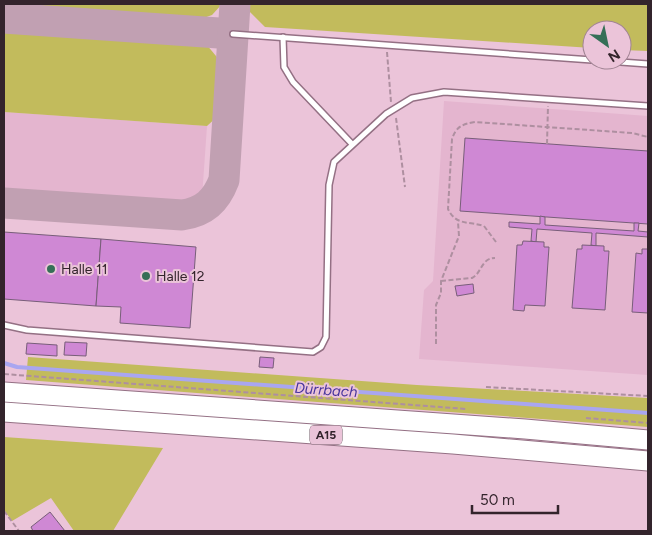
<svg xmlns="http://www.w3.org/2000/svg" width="652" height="535" font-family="Figtree,sans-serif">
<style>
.built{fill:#e4b5cf}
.green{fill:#c2bb5c}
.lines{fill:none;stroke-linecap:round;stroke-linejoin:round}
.stream{stroke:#a9a6f0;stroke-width:4}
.taxiway{stroke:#c1a0b2;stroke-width:31}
.building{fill:#cf88d4;stroke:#785e79}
.service-casing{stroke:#947084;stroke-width:8}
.motorway-casing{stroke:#947084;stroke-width:21}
.path{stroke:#ae8fa0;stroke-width:2;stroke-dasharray:5 2.5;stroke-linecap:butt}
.service{stroke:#fff;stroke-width:5}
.motorway{stroke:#fff;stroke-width:19}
.poi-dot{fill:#356f57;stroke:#ebc4d9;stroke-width:2}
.labels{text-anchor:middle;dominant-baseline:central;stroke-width:4;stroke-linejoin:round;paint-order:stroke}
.shield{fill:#ebc4d9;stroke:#6a5460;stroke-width:1}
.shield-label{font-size:12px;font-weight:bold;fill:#33242c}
.poi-label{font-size:14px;fill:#33242c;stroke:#ebc4d9;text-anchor:start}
.water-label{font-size:15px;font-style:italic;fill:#47349d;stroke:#ebc4d9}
</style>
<rect width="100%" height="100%" fill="#ebc4d9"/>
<g class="built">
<polygon points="444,101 648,116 648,375 419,359 424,290 433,281"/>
<polygon points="4,112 207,126 200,226 4,213"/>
</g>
<g class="green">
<polygon points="4,4 222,4 212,15 195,21 4,8"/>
<polygon points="247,4 648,4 648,51 622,50 622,30 592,30 592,48 265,27 249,11"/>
<polygon points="4,25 184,37 206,44 221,62 219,115 207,126 4,112"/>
<polygon points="28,357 417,385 648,398 648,427 26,380"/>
<polygon points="4,437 163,448 113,531 74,531 51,498 12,521 4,510"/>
</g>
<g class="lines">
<polyline class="stream" points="4,363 17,367 648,413"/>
<g class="taxiway">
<polyline points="4,18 233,34"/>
<path d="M4,203L182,215C204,212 216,201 224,180L235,4"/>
</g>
</g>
<g class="building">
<polygon points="465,138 648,151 648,224 460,211"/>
<polygon points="540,216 545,217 545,225 634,231 634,223 639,223 638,231 648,232 648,237 596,233 596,246 591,245 592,233 537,229 536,242 531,241 532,229 509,227 509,222 540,224"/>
<polygon points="4,232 101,239 96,306 4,299"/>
<polygon points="101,239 196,247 190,328 120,323 121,307 96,306"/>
<polygon points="523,241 544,242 544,247 549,247 545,306 525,305 524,311 513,310 517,245 522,245"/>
<polygon points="582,245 604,246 604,251 609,251 605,310 572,308 577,249 582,249"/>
<polygon points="642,249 648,249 648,313 632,312 636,253 642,254"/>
<polygon points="473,284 474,293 457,296 455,286"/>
<polygon points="65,342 87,343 86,356 64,355"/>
<polygon points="27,343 57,345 57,356 26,354"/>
<polygon points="260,357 274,358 273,368 259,367"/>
<polygon points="50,512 65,531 33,531 31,527"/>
</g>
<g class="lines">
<defs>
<g id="service">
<polyline points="233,34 592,60"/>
<polyline points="283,37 284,67 293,82 352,144"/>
<polyline points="593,60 648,64"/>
<polyline points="4,325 27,330 313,352 321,347 326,337 329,185 334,162 386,114 412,98 444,92 648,106"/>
</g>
<g id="motorway">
<polyline points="4,392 525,429 648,440"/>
<polyline points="4,412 453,444 648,461"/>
</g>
</defs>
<use href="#service" class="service-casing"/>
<use href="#motorway" class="motorway-casing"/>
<g class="path">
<polyline points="387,52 391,102"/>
<polyline points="396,118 405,187"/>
<polyline points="547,144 548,106"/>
<path d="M496,242L484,226C469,221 456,226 448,209L452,139C456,127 462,124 475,122L632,133L648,137"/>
<path d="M441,281L472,278C482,273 481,258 495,258"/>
<polyline points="436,344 436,305 441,293 441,281 459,236 458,222"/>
<polyline points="4,374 466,409"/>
<polyline points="486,387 648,396"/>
<polyline points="586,418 648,423"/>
<polyline points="4,511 19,531"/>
</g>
<use href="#service" class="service"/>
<use href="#motorway" class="motorway"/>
</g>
<g class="poi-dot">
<circle cx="51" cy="269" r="5"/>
<circle cx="146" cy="276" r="5"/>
</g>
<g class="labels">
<rect class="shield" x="310" y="425.5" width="32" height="19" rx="4"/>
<g class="shield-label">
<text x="326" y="435">A15</text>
</g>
<g class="poi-label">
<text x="61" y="269">Halle 11</text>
<text x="156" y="276">Halle 12</text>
</g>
<g class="water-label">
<text transform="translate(326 390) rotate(4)">Dürrbach</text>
</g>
</g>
<rect width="652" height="535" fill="none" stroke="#33242c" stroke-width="10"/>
<g transform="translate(607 45) rotate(147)"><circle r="24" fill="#ebc4d9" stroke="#a18494"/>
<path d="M0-4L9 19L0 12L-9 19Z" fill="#356f57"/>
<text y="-8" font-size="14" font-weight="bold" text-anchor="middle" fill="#33242c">N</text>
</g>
<path d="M472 505v8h86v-8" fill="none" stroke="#33242c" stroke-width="2.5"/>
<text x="480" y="505" font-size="15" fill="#33242c" stroke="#ebc4d9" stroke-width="4" paint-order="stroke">50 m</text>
</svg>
